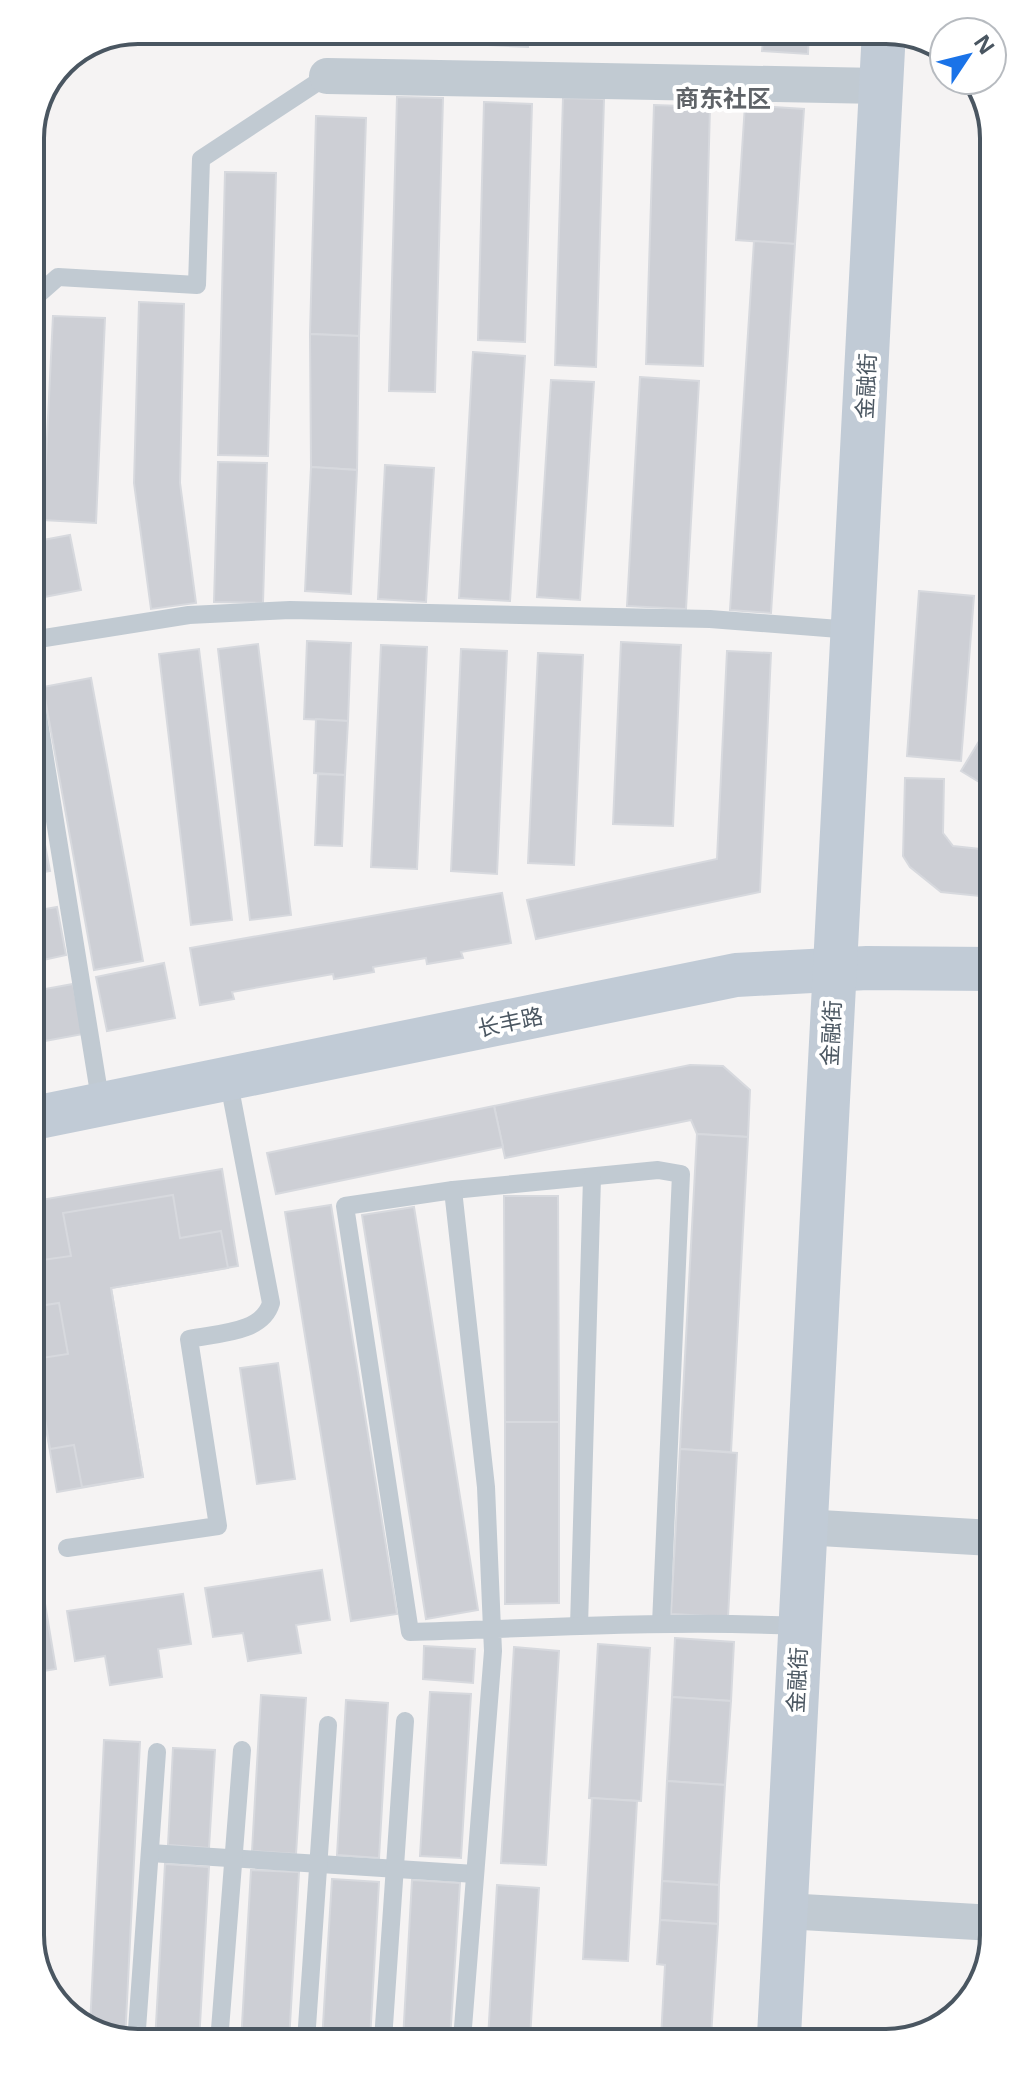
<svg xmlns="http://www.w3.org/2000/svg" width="1024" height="2073" font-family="'Open Sans','Noto Sans SC',sans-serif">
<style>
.building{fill:#cdcfd5;stroke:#d7d9de;stroke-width:2}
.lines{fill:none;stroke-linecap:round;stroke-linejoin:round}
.lane{stroke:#c1cad2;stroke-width:18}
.street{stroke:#c1cad2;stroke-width:36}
.secondary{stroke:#c1cbd6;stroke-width:44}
.labels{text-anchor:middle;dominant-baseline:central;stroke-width:8;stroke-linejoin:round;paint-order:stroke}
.street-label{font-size:22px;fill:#4a5661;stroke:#fff}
.neighbourhood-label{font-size:24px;font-weight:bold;fill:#5f6368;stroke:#fff}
.rim{fill:none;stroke:#4a5661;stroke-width:4}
</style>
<rect width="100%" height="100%" fill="#f5f3f3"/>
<g class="building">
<polygon points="315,30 364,30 364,41 315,39"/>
<polygon points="411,30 456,30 455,39 410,36"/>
<polygon points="490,30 529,30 528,47 489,45"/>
<polygon points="572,30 617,30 617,42 571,40"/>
<polygon points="653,30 695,30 694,41 653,38"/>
<polygon points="764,30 809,30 808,54 762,51"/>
<polygon points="397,97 443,98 435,392 389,391"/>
<polygon points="563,98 604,99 596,367 555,365"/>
<polygon points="484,102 532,104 525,342 478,340"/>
<polygon points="654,105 710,107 703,366 646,364"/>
<polygon points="745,105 804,109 795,244 736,240"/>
<polygon points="316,116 366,118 359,336 310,334"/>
<polygon points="225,172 276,173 268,456 218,455"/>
<polygon points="754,241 795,244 771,613 730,610"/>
<polygon points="139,302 184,304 180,483 196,603 151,609 134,483"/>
<polygon points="53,316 105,318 96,523 43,520"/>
<polygon points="310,334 359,336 357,470 311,467"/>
<polygon points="473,352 525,356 510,601 459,598"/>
<polygon points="640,377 699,381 686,609 627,606"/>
<polygon points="551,380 594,382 580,600 537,597"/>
<polygon points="218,462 267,463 263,603 214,602"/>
<polygon points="385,465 434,468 426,602 378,599"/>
<polygon points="311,467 357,470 351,594 305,591"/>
<polygon points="70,535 81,590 39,598 32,542"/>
<polygon points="919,591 974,596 961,761 907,756"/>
<polygon points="307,641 351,643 348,721 304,719"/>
<polygon points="621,642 681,645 673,826 613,824"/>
<polygon points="258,644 291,915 250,920 218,649"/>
<polygon points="381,645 427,647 417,869 371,867"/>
<polygon points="199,649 232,920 191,925 159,654"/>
<polygon points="461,649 507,651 497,874 451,871"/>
<polygon points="727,651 771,653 760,892 536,939 527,900 717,859"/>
<polygon points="538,653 583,655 574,865 528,863"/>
<polygon points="91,678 143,961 94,970 43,687"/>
<polygon points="316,719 348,721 345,775 314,773"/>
<polygon points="987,728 989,729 989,788 961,771"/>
<polygon points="318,774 345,775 342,846 315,845"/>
<polygon points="905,778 944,779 943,833 953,846 989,850 989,897 941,892 910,867 903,856"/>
<polygon points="41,824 50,871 33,874 33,825"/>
<polygon points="502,893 511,943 461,952 463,958 427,964 426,958 373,967 374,972 334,979 333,974 232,992 234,999 200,1005 190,948"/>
<polygon points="57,907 66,955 34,962 34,911"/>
<polygon points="164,963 175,1018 107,1031 96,977"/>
<polygon points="73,984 83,1034 34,1043 34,991"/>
<polygon points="690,1065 723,1066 750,1090 748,1137 697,1134 691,1120 505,1158 494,1106"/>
<polygon points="494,1106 503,1147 276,1194 267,1153"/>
<polygon points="697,1134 748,1137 731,1452 680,1449"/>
<polygon points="222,1169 238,1266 111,1288 143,1477 57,1492 35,1364 35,1307 39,1306 35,1281 35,1201"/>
<polygon points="173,1195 180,1238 221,1231 228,1268 111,1288 143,1477 82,1487 74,1445 50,1449 35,1359 68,1354 59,1303 39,1306 35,1261 71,1256 63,1213"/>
<polygon points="504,1196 558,1196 559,1422 505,1422"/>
<polygon points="331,1205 397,1614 351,1621 285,1212"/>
<polygon points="414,1207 478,1610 426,1619 362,1215"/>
<polygon points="278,1363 295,1479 257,1484 240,1368"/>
<polygon points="505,1422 559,1422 559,1603 505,1604"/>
<polygon points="680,1449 737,1453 728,1617 671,1614"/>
<polygon points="36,1555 43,1592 36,1593"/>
<polygon points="322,1570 330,1620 296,1625 301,1653 248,1661 243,1633 213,1637 205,1588"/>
<polygon points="43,1592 56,1669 37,1672 36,1593"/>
<polygon points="183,1594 191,1644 158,1649 162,1677 110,1685 105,1656 75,1661 67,1611"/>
<polygon points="675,1638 734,1642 731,1701 672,1697"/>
<polygon points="598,1644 650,1648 641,1801 589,1798"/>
<polygon points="424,1646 475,1649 473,1683 423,1679"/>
<polygon points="514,1647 559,1651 546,1865 501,1863"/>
<polygon points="430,1692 471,1694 461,1858 420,1856"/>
<polygon points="261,1695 306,1698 296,1854 252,1851"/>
<polygon points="37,1697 44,1737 37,1738"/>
<polygon points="672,1697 731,1701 725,1785 667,1781"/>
<polygon points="346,1700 388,1703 379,1858 337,1855"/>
<polygon points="104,1740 140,1742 125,2041 90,2027"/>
<polygon points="173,1748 215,1750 209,1848 168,1845"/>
<polygon points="667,1781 725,1785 719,1885 662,1881"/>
<polygon points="592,1798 637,1801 628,1961 583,1959"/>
<polygon points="165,1864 209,1867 199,2042 155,2042"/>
<polygon points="251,1870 299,1872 289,2041 241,2042"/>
<polygon points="332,1879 379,1882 370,2040 322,2041"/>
<polygon points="412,1880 460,1883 450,2040 403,2040"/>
<polygon points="662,1881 719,1885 718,1924 660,1920"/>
<polygon points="497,1885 539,1888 530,2039 488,2039"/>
<polygon points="660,1920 718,1924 711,2037 661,2038 665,1965 657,1964"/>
</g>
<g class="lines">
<g class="lane">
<polyline points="31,319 33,299 58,277 197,285 201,159 327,76"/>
<polyline points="32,640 189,615 290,610 710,619 852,630"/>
<polyline points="33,685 101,1105"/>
<polyline points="453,1190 658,1170 681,1174 661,1624"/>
<path d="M67,1548L218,1526L189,1339C216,1333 262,1334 271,1303L228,1078"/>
<polyline points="579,1626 592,1178"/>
<polyline points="150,1853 475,1874"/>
<polyline points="383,2040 405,1721"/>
<path d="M462,2040L493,1651L492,1629L486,1487L453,1190L345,1206L410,1632C540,1628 669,1620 798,1626"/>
<polyline points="306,2041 328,1725"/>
<polyline points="219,2042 242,1750"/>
<polyline points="136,2043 157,1752"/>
</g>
<g class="street">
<polyline points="327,76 881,86"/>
<polyline points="803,1527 992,1538"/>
<polyline points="785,1911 994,1923"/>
</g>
<g class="secondary">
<polyline points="34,1118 736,975 867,968 990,969"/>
<polyline points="779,2036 884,30"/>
</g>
</g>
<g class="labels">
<g class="street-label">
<text transform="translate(865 386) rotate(-87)">金融街</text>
<text transform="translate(510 1021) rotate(-12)">长丰路</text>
<text transform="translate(830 1033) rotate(-87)">金融街</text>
<text transform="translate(796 1680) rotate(-87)">金融街</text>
</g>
<g class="neighbourhood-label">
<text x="723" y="97">商东社区</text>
</g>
</g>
<path d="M0 0H1024V2073H0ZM138 44H886A94 94 0 0 1 980 138V1935A94 94 0 0 1 886 2029H138A94 94 0 0 1 44 1935V138A94 94 0 0 1 138 44Z" fill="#fff" fill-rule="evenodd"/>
<path class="rim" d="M138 44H886A94 94 0 0 1 980 138V1935A94 94 0 0 1 886 2029H138A94 94 0 0 1 44 1935V138A94 94 0 0 1 138 44Z"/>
<g transform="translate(968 56) rotate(55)"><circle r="38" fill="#ffffff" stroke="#b7bbc0" stroke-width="2"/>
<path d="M0-6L14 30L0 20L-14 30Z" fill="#1a73e8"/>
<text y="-12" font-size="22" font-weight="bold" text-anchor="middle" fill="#4a5661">N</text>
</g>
</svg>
